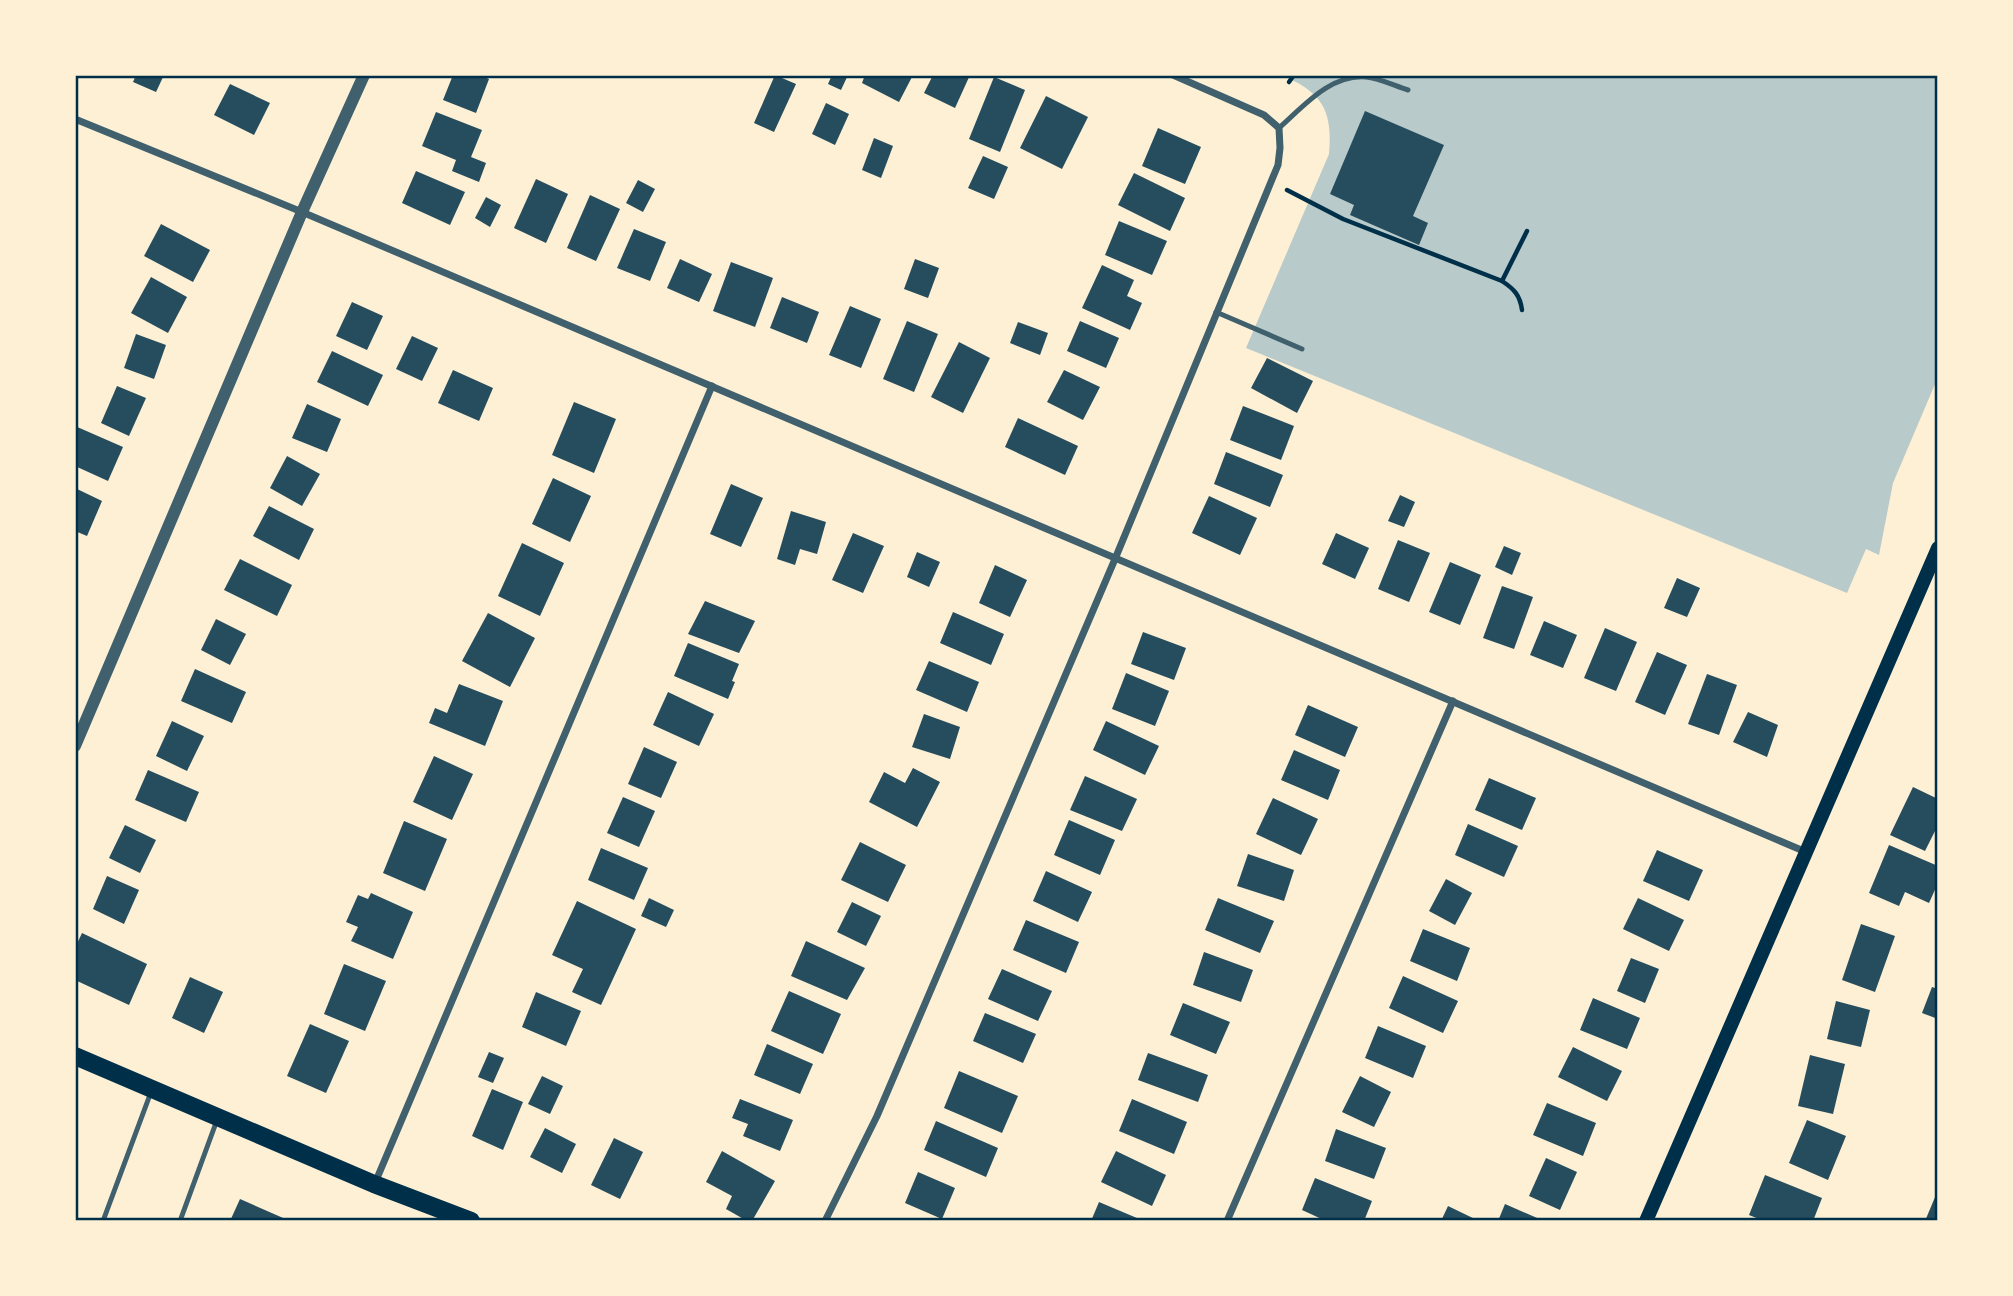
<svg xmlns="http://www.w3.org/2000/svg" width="2013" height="1296" font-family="'Noto Serif',serif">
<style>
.green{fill:#b9caca}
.building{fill:#264d5e}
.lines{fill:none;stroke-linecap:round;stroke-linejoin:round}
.path{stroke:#003049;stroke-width:4.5}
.service{stroke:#3f606c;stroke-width:5}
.minor{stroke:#3f606c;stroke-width:7}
.tertiary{stroke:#3f606c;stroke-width:12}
.secondary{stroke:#003049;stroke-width:14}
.primary{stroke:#003049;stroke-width:18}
.neatline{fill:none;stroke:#003049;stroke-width:2.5}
</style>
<rect width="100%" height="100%" fill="#fdf0d5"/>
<path class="green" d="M1281,75H1938V377L1893,483L1879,555L1866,549L1847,593L1246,348L1329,154C1333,110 1322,92 1281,75Z"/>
<g class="building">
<polygon points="136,75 164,75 156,92 133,82"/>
<polygon points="453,75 480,75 489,79 476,113 443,100"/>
<polygon points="775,75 796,84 774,132 754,123"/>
<polygon points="832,75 848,75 841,90 828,84"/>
<polygon points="865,75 913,75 899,102 862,83"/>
<polygon points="933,75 970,75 955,108 924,93"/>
<polygon points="994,77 1025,90 1000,152 969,139"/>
<polygon points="230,84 270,103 254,135 214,115"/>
<polygon points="1046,96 1088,117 1062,169 1020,148"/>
<polygon points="826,103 849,114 835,145 812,134"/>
<polygon points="1365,111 1444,145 1413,216 1428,223 1419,245 1350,215 1354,205 1330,194"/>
<polygon points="436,112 482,130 471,157 486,163 479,182 452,171 456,160 422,146"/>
<polygon points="1158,128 1201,147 1185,184 1142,166"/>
<polygon points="874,138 893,146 881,178 862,170"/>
<polygon points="983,156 1008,167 994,199 968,188"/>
<polygon points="416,171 465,192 450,225 402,203"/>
<polygon points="1134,173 1185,198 1170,231 1118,205"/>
<polygon points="536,179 568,194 546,243 514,228"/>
<polygon points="638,180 655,189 643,212 626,203"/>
<polygon points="590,195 620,209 596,261 567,248"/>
<polygon points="486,197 501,205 490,227 475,218"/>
<polygon points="1119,221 1167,241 1152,275 1105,255"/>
<polygon points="161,224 210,250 193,282 144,256"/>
<polygon points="634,229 666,242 650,281 617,268"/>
<polygon points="680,259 712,274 699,302 667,288"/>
<polygon points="915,259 939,268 928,298 904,289"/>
<polygon points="731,262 773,278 755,327 713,311"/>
<polygon points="1102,265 1134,280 1127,296 1142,303 1130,330 1082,308"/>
<polygon points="151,277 187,297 168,333 131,313"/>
<polygon points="782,297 819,312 807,343 770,328"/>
<polygon points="352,302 383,316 367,350 336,336"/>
<polygon points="850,306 881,319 861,368 829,355"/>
<polygon points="907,321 938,334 914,392 883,379"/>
<polygon points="1080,321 1119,338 1106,368 1067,351"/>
<polygon points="1018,322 1048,333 1040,355 1010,343"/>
<polygon points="136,334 166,345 154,379 124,368"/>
<polygon points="412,336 438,348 422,381 396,369"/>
<polygon points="959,342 990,358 963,413 931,397"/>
<polygon points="332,351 383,375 368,406 317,382"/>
<polygon points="1267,358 1313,381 1297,413 1251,388"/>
<polygon points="453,370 493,388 479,421 438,403"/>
<polygon points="1064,370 1100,387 1083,420 1047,402"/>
<polygon points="117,386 146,398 129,436 101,423"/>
<polygon points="574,402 616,419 594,473 552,455"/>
<polygon points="307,404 341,419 327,452 292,438"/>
<polygon points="1243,406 1294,426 1281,460 1230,440"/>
<polygon points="1018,418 1078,446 1065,475 1005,447"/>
<polygon points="75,426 123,447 108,481 75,466"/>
<polygon points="1226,452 1283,475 1270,507 1214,484"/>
<polygon points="287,456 320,474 302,506 270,488"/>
<polygon points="553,478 591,496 570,542 532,524"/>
<polygon points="731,484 763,498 741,547 710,534"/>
<polygon points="75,488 102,501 87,536 75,531"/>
<polygon points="1400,495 1415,502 1404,527 1388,521"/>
<polygon points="1209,496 1257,518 1240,555 1192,533"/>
<polygon points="269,506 314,529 299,560 253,536"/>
<polygon points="791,511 826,522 817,554 800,549 795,565 777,559"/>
<polygon points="853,533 884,546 863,593 832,580"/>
<polygon points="1336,533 1369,548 1355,579 1322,564"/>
<polygon points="1398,540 1430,553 1409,602 1378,589"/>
<polygon points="522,543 564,563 540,616 498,596"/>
<polygon points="1504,546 1521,553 1512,575 1495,567"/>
<polygon points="917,552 940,562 929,587 907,577"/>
<polygon points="240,559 292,585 277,616 224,590"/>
<polygon points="1450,562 1481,575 1460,625 1429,612"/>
<polygon points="995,565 1027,580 1010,617 979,603"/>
<polygon points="1677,578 1700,588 1687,617 1664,608"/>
<polygon points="1502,586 1533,597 1514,649 1483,638"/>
<polygon points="705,601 755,621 739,653 688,634"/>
<polygon points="953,612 1004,634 991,665 940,643"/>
<polygon points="488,613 535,638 510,687 462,661"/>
<polygon points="216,619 246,634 230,665 201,650"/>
<polygon points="1544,621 1577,635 1563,668 1530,655"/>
<polygon points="1605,628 1637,642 1616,691 1584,678"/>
<polygon points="1143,632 1186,648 1174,680 1131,664"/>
<polygon points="688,643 739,664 732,681 735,682 728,699 674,676"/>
<polygon points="1657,652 1687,665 1665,715 1635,702"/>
<polygon points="929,661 979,682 967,712 916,690"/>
<polygon points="195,669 246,692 232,723 181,701"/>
<polygon points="1126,673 1169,691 1155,726 1112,709"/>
<polygon points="1707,674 1737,685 1719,735 1688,724"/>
<polygon points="459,684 503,701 485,746 429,723 435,708 447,713"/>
<polygon points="668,692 714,714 699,746 653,725"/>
<polygon points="1308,705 1358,727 1345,757 1295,735"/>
<polygon points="1748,712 1778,725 1767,757 1733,742"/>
<polygon points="924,714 960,727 950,759 912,747"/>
<polygon points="172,721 204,736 187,771 156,756"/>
<polygon points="1106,721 1159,746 1145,775 1093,750"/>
<polygon points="644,747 677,762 661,798 628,784"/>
<polygon points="1294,750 1340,770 1328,800 1281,780"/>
<polygon points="434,756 473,774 452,820 413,802"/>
<polygon points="913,768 940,782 917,827 869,802 884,772 905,783"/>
<polygon points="148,770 199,792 186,822 135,800"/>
<polygon points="1085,776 1137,799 1122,831 1070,810"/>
<polygon points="1489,778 1536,798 1522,830 1475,810"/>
<polygon points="1913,787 1938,799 1938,832 1935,831 1925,851 1890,835"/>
<polygon points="623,797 655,811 639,847 607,833"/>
<polygon points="1273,798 1318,819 1301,855 1256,834"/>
<polygon points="1069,820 1115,840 1100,875 1054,855"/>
<polygon points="404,821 447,839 425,891 383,873"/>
<polygon points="1468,824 1518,846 1504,877 1455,855"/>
<polygon points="125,825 156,840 140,873 109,858"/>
<polygon points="860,842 906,865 888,902 841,880"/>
<polygon points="1889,845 1938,866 1938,883 1929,903 1905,892 1899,906 1869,893"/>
<polygon points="601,848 648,868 634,900 588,880"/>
<polygon points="1657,850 1703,870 1689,901 1643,881"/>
<polygon points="1248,854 1294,870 1284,901 1237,886"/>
<polygon points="1046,871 1092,892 1078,922 1033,901"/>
<polygon points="107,876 139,890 124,924 93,909"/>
<polygon points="1446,879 1472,893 1455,925 1429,911"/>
<polygon points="371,893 413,912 393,959 351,941 358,927 346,922 358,895 368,899"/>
<polygon points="649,898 674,910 666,927 641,916"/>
<polygon points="1218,898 1274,921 1260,953 1205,930"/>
<polygon points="1638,898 1684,920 1669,951 1623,929"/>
<polygon points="577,901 636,929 601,1005 572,992 583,969 552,955"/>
<polygon points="852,902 881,916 866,946 837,932"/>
<polygon points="1026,920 1079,942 1066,973 1013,950"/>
<polygon points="1861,924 1895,936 1875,992 1842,980"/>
<polygon points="1423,929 1470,948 1457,981 1410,961"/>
<polygon points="82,933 147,964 129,1005 75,980 75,948"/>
<polygon points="806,941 865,968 847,1000 791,976"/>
<polygon points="1204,952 1253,970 1241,1002 1193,985"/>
<polygon points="1631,958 1659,969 1645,1003 1617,991"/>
<polygon points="344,964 386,981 365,1031 324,1014"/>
<polygon points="1002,969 1052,991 1038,1021 988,999"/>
<polygon points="1403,976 1458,1001 1443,1033 1389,1008"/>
<polygon points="190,977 223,992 204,1033 172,1018"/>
<polygon points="1932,987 1938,989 1938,1019 1922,1013"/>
<polygon points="789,991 841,1014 823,1054 771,1031"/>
<polygon points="536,992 581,1011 566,1046 522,1027"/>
<polygon points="1593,998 1640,1018 1627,1049 1580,1030"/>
<polygon points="1836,1001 1870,1010 1861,1047 1827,1039"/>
<polygon points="1183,1003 1230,1022 1216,1054 1170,1035"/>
<polygon points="985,1013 1036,1034 1023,1063 973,1041"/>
<polygon points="310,1024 349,1041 326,1093 287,1076"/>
<polygon points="1378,1026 1426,1046 1413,1078 1365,1058"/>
<polygon points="767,1044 813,1064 800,1094 754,1075"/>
<polygon points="1573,1047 1622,1071 1607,1101 1558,1077"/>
<polygon points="489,1052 504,1058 493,1083 478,1077"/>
<polygon points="1148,1053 1208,1075 1198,1102 1138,1080"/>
<polygon points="1810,1055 1845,1064 1833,1114 1798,1106"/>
<polygon points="959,1071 1018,1096 1002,1133 944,1108"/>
<polygon points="542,1076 563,1086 550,1114 528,1104"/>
<polygon points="1360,1076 1391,1092 1374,1127 1342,1112"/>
<polygon points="492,1089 523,1102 503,1150 472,1136"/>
<polygon points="740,1099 793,1120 780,1151 743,1136 748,1124 732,1118"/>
<polygon points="1132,1099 1187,1122 1174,1154 1119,1131"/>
<polygon points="1547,1103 1596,1123 1583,1156 1533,1135"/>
<polygon points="1807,1120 1846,1136 1828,1180 1789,1163"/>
<polygon points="936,1121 998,1148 986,1177 924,1150"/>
<polygon points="545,1128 576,1144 562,1173 530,1157"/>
<polygon points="1336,1129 1386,1148 1374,1179 1325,1161"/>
<polygon points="614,1138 643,1152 620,1199 591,1185"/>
<polygon points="722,1151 775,1181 752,1221 747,1221 726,1209 732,1196 706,1182"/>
<polygon points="1116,1151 1166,1175 1152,1206 1101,1182"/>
<polygon points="1546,1158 1577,1172 1560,1210 1529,1196"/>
<polygon points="918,1172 955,1188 942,1219 905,1203"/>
<polygon points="1765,1175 1822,1198 1813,1221 1764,1221 1749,1215"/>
<polygon points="1315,1178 1372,1201 1364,1221 1326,1221 1302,1210"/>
<polygon points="1938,1190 1938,1221 1925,1221"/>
<polygon points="240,1199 290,1221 230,1221"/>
<polygon points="1099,1202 1144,1221 1091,1221"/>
<polygon points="1505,1204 1544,1221 1498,1221"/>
<polygon points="1448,1206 1479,1221 1441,1221"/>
</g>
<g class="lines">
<g class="path">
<polyline points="1289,82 1294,75"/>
<polyline points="1287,190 1343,219 1502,281 1527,231"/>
<path d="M1502,281C1514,289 1520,295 1522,310"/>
</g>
<g class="service">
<path d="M1279,128C1303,107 1330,74 1366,77C1379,78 1395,86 1408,90"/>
<polyline points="1216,312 1302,349"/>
<polyline points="103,1221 151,1092"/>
<polyline points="180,1221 217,1120"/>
</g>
<g class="minor">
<polyline points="75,119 302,212 1806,852"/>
<polyline points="375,1183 712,386"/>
<polyline points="825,1221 877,1116 1115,559 1278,165 1280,148 1279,128 1264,115 1173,75"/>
<polyline points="1227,1221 1453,701"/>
</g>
<polyline class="tertiary" points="75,746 302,212 364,75"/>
<polyline class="secondary" points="1646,1221 1938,548"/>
<polyline class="primary" points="75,1056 374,1184 471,1221"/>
</g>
<rect width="2013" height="1296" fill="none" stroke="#fdf0d5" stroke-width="154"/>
<rect x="77" y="77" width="1859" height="1142" class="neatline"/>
</svg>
